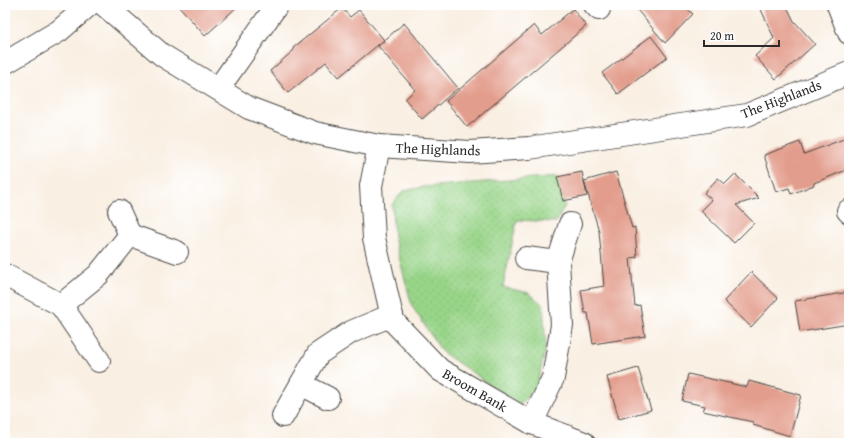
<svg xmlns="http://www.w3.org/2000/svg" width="854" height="448" font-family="'Gentium Book Plus',serif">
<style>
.grass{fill:url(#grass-dots);stroke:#62805a}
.building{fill:#e39d8c}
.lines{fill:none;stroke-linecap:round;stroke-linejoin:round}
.minor-casing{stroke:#4a4846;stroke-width:24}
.minor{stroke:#fff;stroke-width:22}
.labels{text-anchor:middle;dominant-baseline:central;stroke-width:3;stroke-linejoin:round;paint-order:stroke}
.street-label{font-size:14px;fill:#2b2b2b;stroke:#fff}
</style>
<defs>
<pattern id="grass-dots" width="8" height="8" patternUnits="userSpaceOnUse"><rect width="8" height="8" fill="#99d589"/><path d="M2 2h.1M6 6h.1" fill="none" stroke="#84b776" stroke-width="1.8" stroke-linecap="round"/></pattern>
</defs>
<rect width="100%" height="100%" fill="#fff"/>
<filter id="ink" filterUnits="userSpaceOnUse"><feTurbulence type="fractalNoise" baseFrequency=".025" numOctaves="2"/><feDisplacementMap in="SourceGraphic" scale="8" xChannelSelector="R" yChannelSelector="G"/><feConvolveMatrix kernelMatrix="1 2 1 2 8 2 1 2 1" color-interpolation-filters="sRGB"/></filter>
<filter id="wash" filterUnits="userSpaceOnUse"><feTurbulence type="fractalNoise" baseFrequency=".012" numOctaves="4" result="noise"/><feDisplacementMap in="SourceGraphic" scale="16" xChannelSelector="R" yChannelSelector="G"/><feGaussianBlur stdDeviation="0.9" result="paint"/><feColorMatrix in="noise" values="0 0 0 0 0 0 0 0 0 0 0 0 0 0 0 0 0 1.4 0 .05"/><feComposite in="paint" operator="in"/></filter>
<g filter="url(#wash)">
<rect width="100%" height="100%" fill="#f9efe2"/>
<polygon class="grass" points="558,176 565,206 556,222 517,220 503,287 529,293 543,305 546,348 537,385 520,405 442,352 412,306 394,238 392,205 403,191 423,187"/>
<g id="blocks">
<g class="building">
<polygon points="178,5 239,5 205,36"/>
<polygon points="633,5 683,5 693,14 665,43"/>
<polygon points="759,5 786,5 794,21 815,44 776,79 755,56 774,38"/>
<polygon points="342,8 350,17 359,10 384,40 339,77 326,62 288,93 270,71 294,50 293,48"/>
<polygon points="573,9 586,26 467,127 446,101 534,25 542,35"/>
<polygon points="404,23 458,88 422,119 405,99 415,90 378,46"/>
<polygon points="651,36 667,57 618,94 602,73"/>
<polygon points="849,137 849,169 814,183 814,185 791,194 789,188 776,192 764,155 800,142 804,154"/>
<polygon points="582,172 587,196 563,201 557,177"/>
<polygon points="616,172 632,228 635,227 637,257 630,258 635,306 640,305 645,336 593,344 588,313 585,313 581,290 604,286 599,231 584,181"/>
<polygon points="735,174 759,198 736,205 754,223 734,243 701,211 712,200 704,193 718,178 725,184"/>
<polygon points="751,272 778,298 751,327 724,301"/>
<polygon points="849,292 849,324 800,332 795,301"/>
<polygon points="638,368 651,410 619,419 607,377"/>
<polygon points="688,374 747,387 749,381 801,395 790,436 753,425 753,422 703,411 705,406 682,401"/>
</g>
</g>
</g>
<g filter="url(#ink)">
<use href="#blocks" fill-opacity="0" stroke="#4a4846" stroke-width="1"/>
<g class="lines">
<defs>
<g id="minor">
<polyline points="104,5 162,55 249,108 315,133 379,146 470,152 529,148 747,115 849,73"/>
<polyline points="595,5 599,9"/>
<polyline points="838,5 849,33"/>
<polyline points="5,63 59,31 89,5"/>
<polyline points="218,89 277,5"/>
<polyline points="379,146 371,186 374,238 393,321 440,370 532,423 584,443"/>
<polyline points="119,211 130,235"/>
<polyline points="848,211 849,212"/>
<polyline points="526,258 558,262"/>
<polyline points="5,275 61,305 98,275 130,235 177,252"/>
<polyline points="61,305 99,361"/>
<polyline points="301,384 328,398"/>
<polyline points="283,416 318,354 351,332 392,315"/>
<polyline points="532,423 553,378 562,325 558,262 570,224"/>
</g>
</defs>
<use href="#minor" class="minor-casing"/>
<use href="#minor" class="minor"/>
</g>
</g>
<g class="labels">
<g class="street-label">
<text transform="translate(781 99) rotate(-21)">The Highlands</text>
<text transform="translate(438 149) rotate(2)">The Highlands</text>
<text transform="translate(475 390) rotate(30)">Broom Bank</text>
</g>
</g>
<rect width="854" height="448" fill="none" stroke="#fff" stroke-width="20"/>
<path d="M704 40v6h75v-6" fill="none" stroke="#2b2b2b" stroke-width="2"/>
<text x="710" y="40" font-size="12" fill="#2b2b2b" stroke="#ffffff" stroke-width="3" paint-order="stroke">20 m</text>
</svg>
